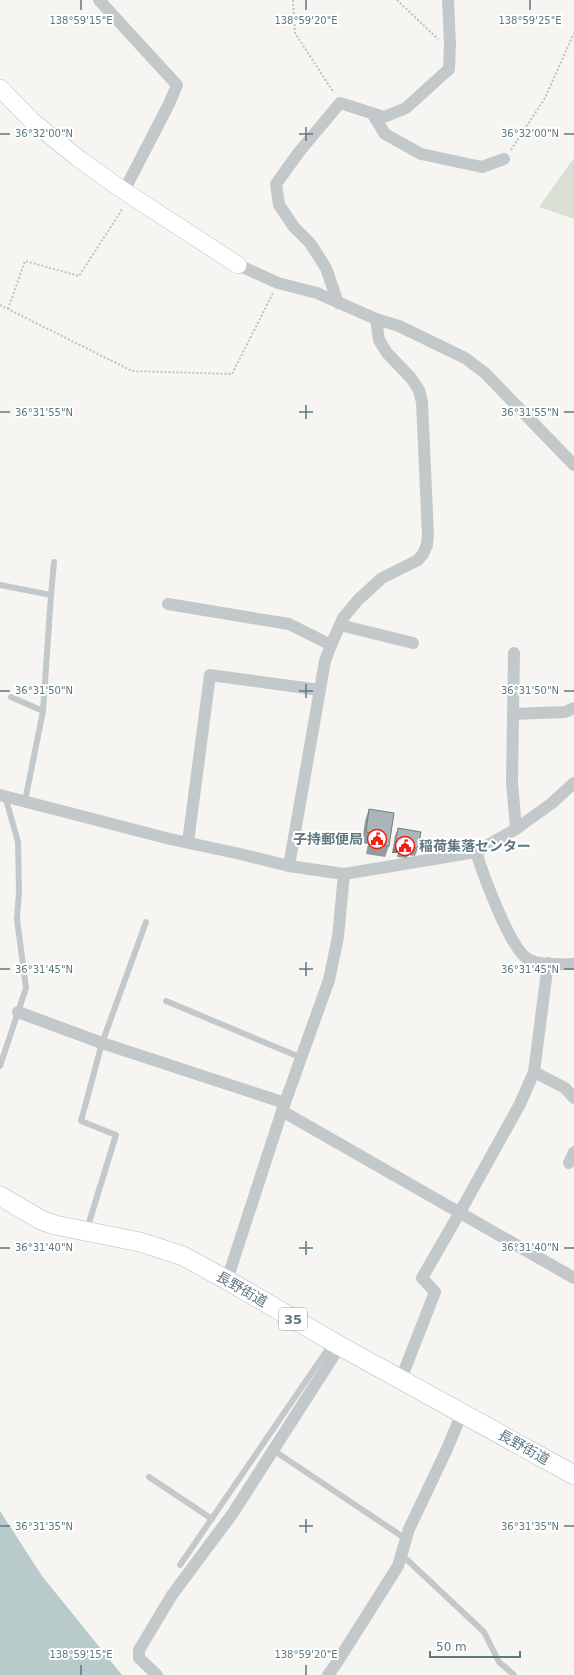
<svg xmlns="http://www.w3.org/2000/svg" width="574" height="1675" font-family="'DejaVu Sans','Noto Sans JP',sans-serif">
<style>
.green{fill:#d9dfd3}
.water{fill:#b9cacb}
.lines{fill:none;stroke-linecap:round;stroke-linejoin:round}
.secondary-casing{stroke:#b5bdbf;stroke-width:18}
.primary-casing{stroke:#b6bcbe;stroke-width:20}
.path{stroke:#bec2c3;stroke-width:2;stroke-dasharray:2 2;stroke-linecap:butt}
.lane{stroke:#c3c9cb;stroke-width:6}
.street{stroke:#c3c9cb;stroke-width:12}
.secondary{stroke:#fff;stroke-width:17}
.primary{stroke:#fff;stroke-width:19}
.wall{fill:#919c9e}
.shaded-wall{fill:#767f81}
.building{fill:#a9b5b8;stroke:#767f81}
.ticks{fill:none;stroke:#5e7880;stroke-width:1.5}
.labels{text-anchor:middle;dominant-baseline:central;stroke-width:4;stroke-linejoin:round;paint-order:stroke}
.shield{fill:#fff;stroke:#8ea0a6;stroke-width:1}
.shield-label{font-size:13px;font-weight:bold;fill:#5e7880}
.poi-label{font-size:14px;font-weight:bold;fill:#5e7880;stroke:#fff;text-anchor:end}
.street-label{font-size:14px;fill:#5e7880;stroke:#fff}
.ticks-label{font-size:10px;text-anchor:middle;fill:#5e7880;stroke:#fff;stroke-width:4;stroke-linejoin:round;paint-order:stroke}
</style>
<rect width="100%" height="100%" fill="#f6f5f2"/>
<polygon class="green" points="574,158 574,219 539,207"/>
<polygon class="water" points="0,1511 42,1576 122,1675 0,1675"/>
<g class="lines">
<defs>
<polyline id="secondary" points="0,88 31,120 79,159 124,191 238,265"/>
<polyline id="primary" points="0,1196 41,1220 55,1225 140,1242 183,1256 227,1280 340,1346 574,1475"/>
</defs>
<use href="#secondary" class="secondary-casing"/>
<use href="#primary" class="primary-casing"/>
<g class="path">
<polyline points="293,0 295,33 334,93"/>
<polyline points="397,0 438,39"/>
<polyline points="511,150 545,98 574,33"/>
<polyline points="0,305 132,371 232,374 273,293"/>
<polyline points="8,309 25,261 79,276 123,208"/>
</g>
<g class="lane">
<polyline points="0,585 51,595 54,562"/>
<polyline points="11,697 43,711 51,595"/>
<polyline points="25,801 43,711"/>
<polyline points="166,1001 302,1058"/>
<polyline points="0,1066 26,988 17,919 19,891 18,842 5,796"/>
<polyline points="87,1229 116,1135 81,1121 102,1043 146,922"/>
<polyline points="273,1450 406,1539"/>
<polyline points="149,1477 212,1519"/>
<polyline points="402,1555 484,1632 499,1662 514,1675"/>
<polyline points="180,1565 332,1343"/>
</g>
<g class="street">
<polyline points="99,0 177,85 169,104 124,191"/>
<polyline points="372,113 385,134 421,154 482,167 504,159"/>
<polyline points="238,265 278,283 317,293 376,319 399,326 465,358 485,373 574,465"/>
<polyline points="338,303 326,268 310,243 294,227 279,205 276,184 299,152 340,103 384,117 406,108 449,69 450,44 448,0"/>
<polyline points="168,604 289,624 331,645"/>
<polyline points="340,625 413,643"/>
<polyline points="514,653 512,782 516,829"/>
<polyline points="513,714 565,712 574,708"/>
<polyline points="0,795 170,839 236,853 289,866 344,874 476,852 516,829 552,803 574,783"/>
<polyline points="188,842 210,675 320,690"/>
<path d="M476,852C483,874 510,949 528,959C541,966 560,964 574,964"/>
<polyline points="289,866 325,661 331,645 343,618 358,600 382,578 418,560 423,554 427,545 428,535 422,402 419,390 411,378 387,353 379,340 376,319"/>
<polyline points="18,1012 102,1043 285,1103"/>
<polyline points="534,1072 565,1088 574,1098"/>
<polyline points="282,1111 574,1278"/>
<polyline points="569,1163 574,1152"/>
<polyline points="227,1280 282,1111 329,980 338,937 344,874"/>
<polyline points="401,1379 435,1292 422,1278 460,1212 520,1104 534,1072 548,963"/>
<polyline points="157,1675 139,1658 139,1650 172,1595 233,1513 340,1346"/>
<polyline points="328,1675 336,1664 398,1566 409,1529 447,1449 462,1413"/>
</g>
<use href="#secondary" class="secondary"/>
<use href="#primary" class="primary"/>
</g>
<g class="wall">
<polygon points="369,809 389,846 385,857 366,854 368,844 362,843 365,821"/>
<polygon points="398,828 418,848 415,856 408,855 407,858 397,857 398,853 392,853 395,836"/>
</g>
<polygon class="shaded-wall" points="395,845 401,846 398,853 392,853"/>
<g class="building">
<polygon points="369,809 394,813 389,846 370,843 372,833 366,832"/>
<polygon points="398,828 421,832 418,848 410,847 410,850 400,849 401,846 395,845"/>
</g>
<path class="ticks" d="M81,0V10M306,0V10M530,0V10M306,127V141M0,134H10M299,134H313M564,134H574M306,405V419M0,412H10M299,412H313M564,412H574M306,684V698M0,691H10M299,691H313M564,691H574M306,962V976M0,969H10M299,969H313M564,969H574M306,1241V1255M0,1248H10M299,1248H313M564,1248H574M306,1519V1533M0,1526H10M299,1526H313M564,1526H574M81,1665V1675M306,1665V1675"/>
<defs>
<symbol id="civic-ring" viewBox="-11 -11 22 22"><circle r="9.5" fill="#fff" stroke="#f61b13" stroke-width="1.5"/><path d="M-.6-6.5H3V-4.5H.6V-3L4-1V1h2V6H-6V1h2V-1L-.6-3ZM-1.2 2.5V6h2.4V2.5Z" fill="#f61b13"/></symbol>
</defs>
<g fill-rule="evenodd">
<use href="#civic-ring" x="366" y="828" width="22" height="22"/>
<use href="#civic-ring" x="394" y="835" width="22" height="22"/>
</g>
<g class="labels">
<rect class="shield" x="279" y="1308" width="28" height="22" rx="3"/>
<g class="shield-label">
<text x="293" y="1319">35</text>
</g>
<g class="poi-label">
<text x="363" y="839">子持郵便局</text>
<text x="419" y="846" text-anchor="start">稲荷集落センター</text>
</g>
<g class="street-label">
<text transform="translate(242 1289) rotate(30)">長野街道</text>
<text transform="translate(524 1447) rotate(29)">長野街道</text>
</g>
</g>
<g class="ticks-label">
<text x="81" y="24">138°59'15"E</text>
<text x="306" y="24">138°59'20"E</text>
<text x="530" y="24">138°59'25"E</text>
<text x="44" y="137">36°32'00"N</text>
<text x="530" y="137">36°32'00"N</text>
<text x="44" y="416">36°31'55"N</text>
<text x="530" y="416">36°31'55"N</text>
<text x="44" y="694">36°31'50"N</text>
<text x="530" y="694">36°31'50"N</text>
<text x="44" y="973">36°31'45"N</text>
<text x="530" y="973">36°31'45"N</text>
<text x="44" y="1251">36°31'40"N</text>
<text x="530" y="1251">36°31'40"N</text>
<text x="44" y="1530">36°31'35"N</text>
<text x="530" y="1530">36°31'35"N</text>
<text x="81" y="1658">138°59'15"E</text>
<text x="306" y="1658">138°59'20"E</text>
</g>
<path d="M430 1651v6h90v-6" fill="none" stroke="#5e7880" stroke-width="2"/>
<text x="436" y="1651" font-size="12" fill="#5e7880" stroke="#ffffff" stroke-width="3" paint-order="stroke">50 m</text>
</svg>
